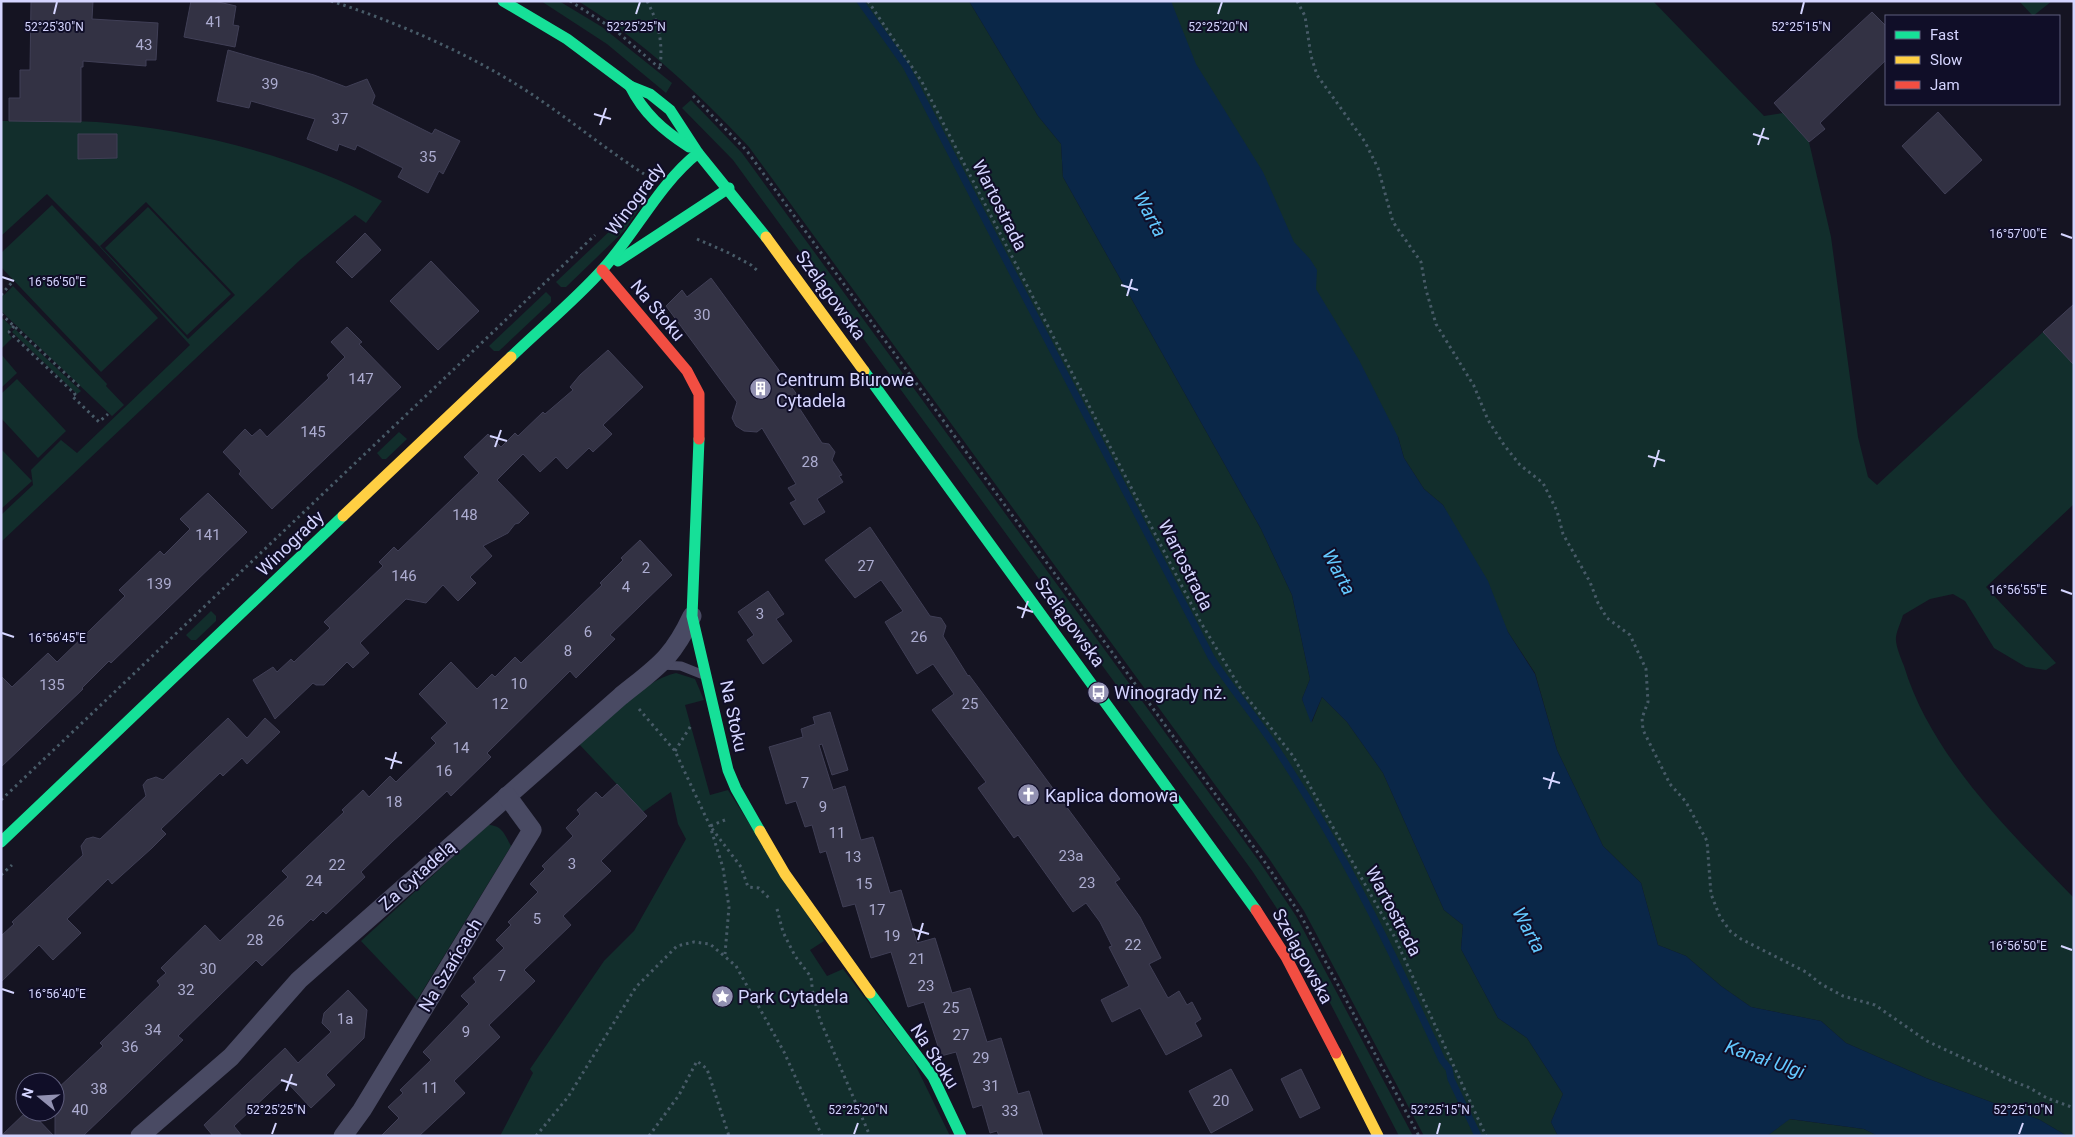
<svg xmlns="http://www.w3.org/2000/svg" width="2075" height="1137" font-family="Roboto,sans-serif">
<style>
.green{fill:#122e2c;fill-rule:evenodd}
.water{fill:#0a2748}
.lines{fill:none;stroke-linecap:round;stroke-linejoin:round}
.stream{stroke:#0a2748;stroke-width:7}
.building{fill:#333244;stroke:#403f56}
.path{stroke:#485b68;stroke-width:3;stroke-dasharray:2.5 4;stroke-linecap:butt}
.lane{stroke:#494a63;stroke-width:9}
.street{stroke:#494a63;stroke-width:19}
.fast{stroke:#16e098;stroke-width:11}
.slow{stroke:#ffcf43;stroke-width:11}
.jam{stroke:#f24e42;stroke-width:11}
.ticks{fill:none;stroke:#d5d5ff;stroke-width:2}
.labels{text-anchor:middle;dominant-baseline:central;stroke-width:4;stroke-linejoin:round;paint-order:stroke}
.number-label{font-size:15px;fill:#acacd0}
.street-label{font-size:18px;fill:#d5d5ff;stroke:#100e28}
.poi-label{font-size:18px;fill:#d5d5ff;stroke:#100e28;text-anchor:start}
.water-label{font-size:19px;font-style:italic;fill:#63c9ff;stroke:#100e28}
.ticks-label{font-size:12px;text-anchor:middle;fill:#d5d5ff;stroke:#100e28;stroke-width:4;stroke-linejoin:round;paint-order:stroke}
</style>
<rect width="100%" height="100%" fill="#151422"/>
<g class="green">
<polygon points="541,1 559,1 602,27 672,83 666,93 607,44"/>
<path d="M578,1H969L1038,116L1061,144L1063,177L1261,529L1292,595L1310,679L1302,699L1312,722L1322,697L1347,722L1383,773L1444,910L1463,925L1461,949L1498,1018L1527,1038L1563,1094L1551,1122L1558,1136H1424L1304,911L1270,860L749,147C697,92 643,41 578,1Z"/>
<path d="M1158,1H1653L1764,116L1783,113L1809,142L1831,237L1858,437L1868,477L1877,485L2043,332L2074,365V504L1986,587L2056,663L2046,670L2026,667L1994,648L1965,601L1953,594L1930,599L1903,615C1901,622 1897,630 1896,637C1895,645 1901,658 1904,666C1931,756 2010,832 2074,898V1136H2067L2040,1120L1926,1078L1846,1043L1821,1021L1751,1007L1721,986L1686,956L1658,945L1641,883L1603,846L1557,750L1535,673L1508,632L1443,505L1424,489L1404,458L1398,437L1385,426Z"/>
<polygon points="2019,1 2052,1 2033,16"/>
<polygon points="691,100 742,153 1261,864 1296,916 1413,1136 1399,1136 1298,941 1253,872 733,160 682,108"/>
<path d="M1,121C33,121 65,120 97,122C191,129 299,156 382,201L366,223L355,215L300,260L1,542V515L33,485L31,470L61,440L77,453L190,345L99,246L47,194L1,236ZM146,202L235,295L188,339L100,246Z"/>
<polygon points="650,193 624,231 566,287 561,287 556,282"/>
<polygon points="52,205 158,318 101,372 1,267 1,253"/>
<polygon points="148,207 231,294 187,335 105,248"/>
<polygon points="13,286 107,384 106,386 124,405 112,416 1,311 1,293 4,295"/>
<polygon points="546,292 551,297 551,302 499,351 494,351 489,346"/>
<polygon points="1,317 12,327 7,332 12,338 1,349"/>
<polygon points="15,329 81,391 77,394 12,332"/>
<polygon points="1,354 17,373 1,388"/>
<polygon points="17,379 66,431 38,458 1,418 1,394"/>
<polygon points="399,432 407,439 386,459 382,459 377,453"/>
<polygon points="1,449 32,481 1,509"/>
<polygon points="211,611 216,616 216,621 196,640 191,640 186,635"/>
<path d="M676,673L695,679L704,700L685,705L710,795L728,790L824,941L810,950L827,976L843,969L914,1062L950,1136H500L533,1073L530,1069L604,961L634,931L686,839L678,824L671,792L643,812L579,744C605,722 643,680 676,673Z"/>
<path d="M488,825C502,825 505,835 511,846L417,1000L361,941Z"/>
<polygon points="1789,1119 1864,1129 1878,1136 1767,1136"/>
</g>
<polygon class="water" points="969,1 1171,1 1196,64 1263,172 1294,242 1310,259 1317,270 1316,289 1359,360 1398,437 1404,458 1424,489 1443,505 1488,581 1508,632 1535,674 1557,750 1603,846 1641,883 1658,945 1686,956 1721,986 1751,1007 1821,1021 1846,1043 1926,1078 2040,1120 2067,1136 1878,1136 1864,1129 1790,1119 1767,1136 1558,1136 1551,1122 1563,1094 1527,1038 1498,1018 1461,949 1463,925 1444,910 1383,773 1347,722 1322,697 1311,723 1302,699 1310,679 1292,595 1261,529 1063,177 1061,144 1038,116"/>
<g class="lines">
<path class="stream" d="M860,1L906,66L1211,657C1233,692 1260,722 1281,756C1344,852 1394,955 1442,1060L1449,1069L1451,1079L1478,1136"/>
</g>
<g class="building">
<polygon points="31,1 93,1 92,19 158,23 156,60 146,60 146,66 83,61 83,67 81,67 81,122 9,121 9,98 20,98 20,70 30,70"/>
<polygon points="191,1 214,1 236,6 233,25 239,26 235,47 184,37"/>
<polygon points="1872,12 1886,26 1886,60 1820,123 1825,129 1809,142 1774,103"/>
<polygon points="228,50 314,75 346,87 367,79 375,96 372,104 432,134 435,129 460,141 443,174 439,171 428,193 398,177 403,168 357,145 355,150 339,144 337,151 307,139 315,119 251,101 249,108 217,101"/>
<polygon points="1938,112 1982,160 1945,194 1902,146"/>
<polygon points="78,134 117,134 117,158 78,159"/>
<polygon points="365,233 381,250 352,278 336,262"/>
<polygon points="431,261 479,311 438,350 390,301"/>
<polygon points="711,278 801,400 796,403 822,443 829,444 835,452 832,460 842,475 839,476 843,482 817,499 825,512 804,525 790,503 796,500 788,488 796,484 762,428 757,432 744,431 736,426 732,418 737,402 666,306 682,290 687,297"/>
<polygon points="2074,304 2074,365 2043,332"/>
<polygon points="347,327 362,342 359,344 401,387 272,509 239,474 241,471 223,452 245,429 252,436 260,429 267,437 329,378 327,375 345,357 331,342"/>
<polygon points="608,350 643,387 603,425 612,434 593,452 589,448 567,469 556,457 540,472 523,454 497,480 529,513 519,523 515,524 508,533 483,546 492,556 470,577 476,583 458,601 443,585 426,603 406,599 360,643 369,653 353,668 347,662 324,685 316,685 313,683 275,719 253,680 273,667 277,672 291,659 294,662 330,628 324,622 383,566 379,562 394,547 398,551 479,473 464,457 488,434 501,447 515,433 518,436 543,412 545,414 573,390 570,387 580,375"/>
<polygon points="208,493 247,532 111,663 109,661 82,688 83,689 1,767 1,676 12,687 48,653 57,662 125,596 119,590 160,551 164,555 190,529 180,519"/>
<polygon points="870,527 930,616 941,618 946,626 943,636 968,676 969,675 1120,879 1115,882 1140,917 1161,958 1149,964 1168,998 1179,991 1187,1005 1192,1002 1201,1019 1195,1023 1202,1036 1166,1055 1140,1008 1112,1022 1101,1000 1129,986 1109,947 1112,946 1100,922 1086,903 1073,912 1018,835 1014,838 978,788 986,782 932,710 954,694 933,664 917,674 885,622 903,611 881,580 855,598 825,560"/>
<polygon points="640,540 672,575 610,635 615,639 576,678 570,671 487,753 491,757 451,796 447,791 392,842 361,872 365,877 326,914 323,911 313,921 311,919 262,966 256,960 178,1036 183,1040 83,1136 55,1136 55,1091 103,1046 100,1043 160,985 157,981 166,973 161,968 205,925 220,941 288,877 282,871 344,812 342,810 363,790 369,797 390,776 396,782 436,743 431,738 447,723 419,694 451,662 477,689 492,674 495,677 515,657 521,663 602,585 600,583 623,560 621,558"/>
<polygon points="768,591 784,614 776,619 792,641 763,664 747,640 754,635 738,612"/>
<polygon points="830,712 848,770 832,775 822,744 819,745 833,790 845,786 861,840 873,837 890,893 901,890 917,943 935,938 952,993 970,988 987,1042 1001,1038 1018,1094 1029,1091 1043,1136 999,1136 997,1131 990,1133 982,1105 973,1108 956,1052 941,1056 924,1002 908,1007 891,952 871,958 855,904 843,907 826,851 820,853 812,825 805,827 796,801 786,804 769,747 803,737 801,729 815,724 813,717"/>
<polygon points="228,718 247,738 265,718 280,732 247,764 242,758 223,776 220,773 161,829 166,834 152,848 112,884 108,879 67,919 81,933 53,960 39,945 1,982 1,936 14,924 12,922 83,855 81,846 86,839 93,837 100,839 146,796 143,785 147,780 156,777 163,780"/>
<polygon points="617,784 647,816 601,861 611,871 563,916 571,925 524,970 535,981 489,1025 500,1037 454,1081 465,1093 419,1136 381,1136 399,1118 388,1107 403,1093 400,1090 431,1060 423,1052 469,1004 461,996 476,982 473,978 504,948 496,940 511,925 508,922 538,892 530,884 545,869 542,866 573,836 566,828 580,814 577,810 596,792 602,798"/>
<polygon points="348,990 367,1010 364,1038 326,1075 335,1085 311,1108 284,1079 234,1126 242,1136 213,1136 204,1125 285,1048 298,1063 331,1032 322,1023 324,1013"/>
<polygon points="1231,1069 1253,1110 1211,1133 1189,1091"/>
<polygon points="1301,1069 1320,1108 1300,1118 1281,1079"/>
<polygon points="26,1112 31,1112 54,1136 1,1136"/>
</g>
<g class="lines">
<g class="path">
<path d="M331,1C394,21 463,51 519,86C562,113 601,146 644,174"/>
<polyline points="570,1 615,30 663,71"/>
<path d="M647,1C659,24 663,42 660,68"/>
<polyline points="868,1 922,82 1200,621 1242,691 1293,756 1394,936 1486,1136"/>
<polyline points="1297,1 1305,16 1311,56 1317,75 1365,142 1378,168 1393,222 1421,262 1426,290 1436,324 1474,386 1488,420 1504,445 1520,465 1543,483 1557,511 1563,534 1590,582 1598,603 1607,618 1630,635 1646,669 1648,702 1642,718 1643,730 1670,784 1686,802 1707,841 1711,894 1720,917 1731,932 1741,939 1806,972 1821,984 1843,996 1875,1005 1927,1041 2012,1081 2028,1087 2047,1098 2074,1108"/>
<polyline points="693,96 747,151 1264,861 1300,914 1419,1136"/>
<polyline points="697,239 729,253 751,265 759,272"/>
<polyline points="1,295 14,280"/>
<polyline points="1,314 81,388"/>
<polyline points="14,326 9,332 75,394 72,396 99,422 108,414"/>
<polyline points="639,709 675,751 710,826 723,868 729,907 725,954"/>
<polyline points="675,751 692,724"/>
<polyline points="1,800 595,235"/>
<polyline points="725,820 710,826 741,867 748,887 759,888 769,898"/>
<polyline points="1,875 12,865"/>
<polyline points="777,909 783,932 795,956 811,977 813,995 820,1020 870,1136"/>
<polyline points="536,1136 568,1097 636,987 677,946 694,942 710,944 736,966 784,1052 822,1136"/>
<polyline points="649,1136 679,1095 697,1061 707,1069 729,1136"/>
</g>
<polyline class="lane" points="661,665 681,666 701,674"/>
<g class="street">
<path d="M140,1136L231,1057L299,980L621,696C657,667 672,659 692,616"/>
<polyline points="343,1136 362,1110 532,830 507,796"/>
</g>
<g class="fast">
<polyline points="503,1 567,39 630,86 650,94 670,110 698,153 766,237"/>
<path d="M630,86C644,114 663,130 689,147"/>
<polyline points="618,261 729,188"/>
<path d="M511,357C541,328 574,301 602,270C636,233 658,185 698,153"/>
<polyline points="864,371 1256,910"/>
<polyline points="699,439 692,616 728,770 736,789 760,831"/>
<polyline points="1,842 343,516"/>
<polyline points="870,993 933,1077 961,1136"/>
</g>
<g class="slow">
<polyline points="766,237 864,371"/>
<polyline points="343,516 511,357"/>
<polyline points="760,831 785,874 870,993"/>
<polyline points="1336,1053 1378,1136"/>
</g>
<g class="jam">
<polyline points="602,270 687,371 699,394 699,439"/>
<polyline points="1256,910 1286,957 1336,1053"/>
</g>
</g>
<path class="ticks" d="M54,14L57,2M636,14L640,2M1218,14L1222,2M1801,14L1804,2M594,114L611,119M600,125L606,108M1753,134L1769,139M1758,145L1764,128M2061,234L2072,238M2,277L14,281M1121,285L1138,290M1127,296L1132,279M490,436L507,441M495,447L501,430M1648,456L1665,461M1654,467L1659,450M2061,590L2072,594M1017,607L1033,612M1022,618L1028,601M2,633L14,637M385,758L402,763M391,769L396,752M1543,778L1560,783M1549,789L1554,772M912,929L929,934M918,940L923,923M2061,946L2072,950M2,989L14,993M281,1080L297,1085M286,1091L292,1074M272,1134L276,1123M854,1134L858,1123M1437,1134L1440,1123M2019,1134L2023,1123"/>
<defs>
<symbol id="building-disc" viewBox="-11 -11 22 22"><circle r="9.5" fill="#9291b2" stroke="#100e28"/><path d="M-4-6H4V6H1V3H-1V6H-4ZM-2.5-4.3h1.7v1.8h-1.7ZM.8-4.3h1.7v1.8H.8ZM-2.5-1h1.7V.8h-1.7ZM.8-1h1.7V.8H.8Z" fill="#fff"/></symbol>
<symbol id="bus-disc" viewBox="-11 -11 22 22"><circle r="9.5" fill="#9291b2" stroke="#100e28"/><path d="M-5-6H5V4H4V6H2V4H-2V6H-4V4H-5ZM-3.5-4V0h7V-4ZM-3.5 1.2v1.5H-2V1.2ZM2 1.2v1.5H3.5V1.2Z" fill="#fff"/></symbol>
<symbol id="church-disc" viewBox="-11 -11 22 22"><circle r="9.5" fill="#9291b2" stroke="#100e28"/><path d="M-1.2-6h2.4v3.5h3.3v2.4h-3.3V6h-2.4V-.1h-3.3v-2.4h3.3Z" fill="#fff"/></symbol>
<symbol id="sight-disc" viewBox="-11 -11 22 22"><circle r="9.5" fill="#9291b2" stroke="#100e28"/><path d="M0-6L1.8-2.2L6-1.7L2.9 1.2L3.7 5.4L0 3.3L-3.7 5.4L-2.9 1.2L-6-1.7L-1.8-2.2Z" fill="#fff"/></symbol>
</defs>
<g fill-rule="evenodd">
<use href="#building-disc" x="748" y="376" width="25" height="25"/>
<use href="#bus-disc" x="1086" y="680" width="25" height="25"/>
<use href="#church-disc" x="1016" y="782" width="25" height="25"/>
<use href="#sight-disc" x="710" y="984" width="25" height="25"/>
</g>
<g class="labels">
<g class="number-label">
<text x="214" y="22">41</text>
<text x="144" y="45">43</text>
<text x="270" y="84">39</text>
<text x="340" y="119">37</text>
<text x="428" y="157">35</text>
<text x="702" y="315">30</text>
<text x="361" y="379">147</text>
<text x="313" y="432">145</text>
<text x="810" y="462">28</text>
<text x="465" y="515">148</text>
<text x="208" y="535">141</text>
<text x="866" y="566">27</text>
<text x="646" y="568">2</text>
<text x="404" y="576">146</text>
<text x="159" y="584">139</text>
<text x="626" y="587">4</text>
<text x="760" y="614">3</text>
<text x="588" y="632">6</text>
<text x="919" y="637">26</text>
<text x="568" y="651">8</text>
<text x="519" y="684">10</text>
<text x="52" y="685">135</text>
<text x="500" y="704">12</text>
<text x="970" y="704">25</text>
<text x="461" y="748">14</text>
<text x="444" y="771">16</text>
<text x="805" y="783">7</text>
<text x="394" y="802">18</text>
<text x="823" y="807">9</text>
<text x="837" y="833">11</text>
<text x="1071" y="856">23a</text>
<text x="853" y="857">13</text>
<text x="572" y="864">3</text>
<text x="337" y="865">22</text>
<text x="314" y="881">24</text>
<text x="1087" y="883">23</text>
<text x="864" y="884">15</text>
<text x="877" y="910">17</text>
<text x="537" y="919">5</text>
<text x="276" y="921">26</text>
<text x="892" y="936">19</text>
<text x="255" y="940">28</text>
<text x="1133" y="945">22</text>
<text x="917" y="959">21</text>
<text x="208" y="969">30</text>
<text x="502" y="976">7</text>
<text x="926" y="986">23</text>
<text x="186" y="990">32</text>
<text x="951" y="1008">25</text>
<text x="345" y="1019">1a</text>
<text x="153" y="1030">34</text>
<text x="466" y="1032">9</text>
<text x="961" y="1035">27</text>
<text x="130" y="1047">36</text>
<text x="981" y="1058">29</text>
<text x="991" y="1086">31</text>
<text x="430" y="1088">11</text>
<text x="99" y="1089">38</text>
<text x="1221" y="1101">20</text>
<text x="80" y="1110">40</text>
<text x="1010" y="1111">33</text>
</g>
<g class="street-label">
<text transform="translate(635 199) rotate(-53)">Winogrady</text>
<text transform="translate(1000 205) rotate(63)">Wartostrada</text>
<text transform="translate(831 295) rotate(54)">Szelągowska</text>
<text transform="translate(658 310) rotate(50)">Na Stoku</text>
<text transform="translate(290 543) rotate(-44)">Winogrady</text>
<text transform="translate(1186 565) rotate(63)">Wartostrada</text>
<text transform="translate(1070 622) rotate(54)">Szelągowska</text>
<text transform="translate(734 716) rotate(78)">Na Stoku</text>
<text transform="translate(417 875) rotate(-42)">Za Cytadelą</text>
<text transform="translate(1394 911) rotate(62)">Wartostrada</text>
<text transform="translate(1303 956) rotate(61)">Szelągowska</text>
<text transform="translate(450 965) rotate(-59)">Na Szańcach</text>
<text transform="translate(935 1056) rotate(57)">Na Stoku</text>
</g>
<g class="poi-label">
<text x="776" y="379">Centrum Biurowe<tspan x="776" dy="21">Cytadela</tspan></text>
<text x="1114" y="692">Winogrady nż.</text>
<text x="1045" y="795">Kaplica domowa</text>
<text x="738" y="996">Park Cytadela</text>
</g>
<g class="water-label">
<text transform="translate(1150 214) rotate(62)">Warta</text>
<text transform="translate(1339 572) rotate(62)">Warta</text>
<text transform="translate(1529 930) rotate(62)">Warta</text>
<text transform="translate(1765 1059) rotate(19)">Kanał Ulgi</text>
</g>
</g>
<g class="ticks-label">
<text x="54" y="31">52°25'30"N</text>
<text x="636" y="31">52°25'25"N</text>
<text x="1218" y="31">52°25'20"N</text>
<text x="1801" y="31">52°25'15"N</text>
<text x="2018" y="238">16°57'00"E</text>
<text x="57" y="286">16°56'50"E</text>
<text x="2018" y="594">16°56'55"E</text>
<text x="57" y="642">16°56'45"E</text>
<text x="2018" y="950">16°56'50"E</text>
<text x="57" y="998">16°56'40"E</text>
<text x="276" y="1114">52°25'25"N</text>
<text x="858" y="1114">52°25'20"N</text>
<text x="1440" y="1114">52°25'15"N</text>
<text x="2023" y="1114">52°25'10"N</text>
</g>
<rect width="2075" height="1137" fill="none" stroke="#d5d5ff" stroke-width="5"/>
<rect x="1885" y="15" width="175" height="90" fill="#100e28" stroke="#5f5e7e"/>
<rect x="1895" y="31" width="25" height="8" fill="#16e098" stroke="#5f5e7e"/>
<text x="1930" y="40" font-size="15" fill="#d5d5ff">Fast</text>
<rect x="1895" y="56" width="25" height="8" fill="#ffcf43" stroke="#5f5e7e"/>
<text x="1930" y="65" font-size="15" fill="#d5d5ff">Slow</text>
<rect x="1895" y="81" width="25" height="8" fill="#f24e42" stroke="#5f5e7e"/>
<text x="1930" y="90" font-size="15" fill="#d5d5ff">Jam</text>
<g transform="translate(40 1097) rotate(288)"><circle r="24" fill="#100e28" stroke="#5f5e7e"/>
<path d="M0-4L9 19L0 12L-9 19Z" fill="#9291b2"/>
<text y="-8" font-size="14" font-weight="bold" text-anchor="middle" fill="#d5d5ff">N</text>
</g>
</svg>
